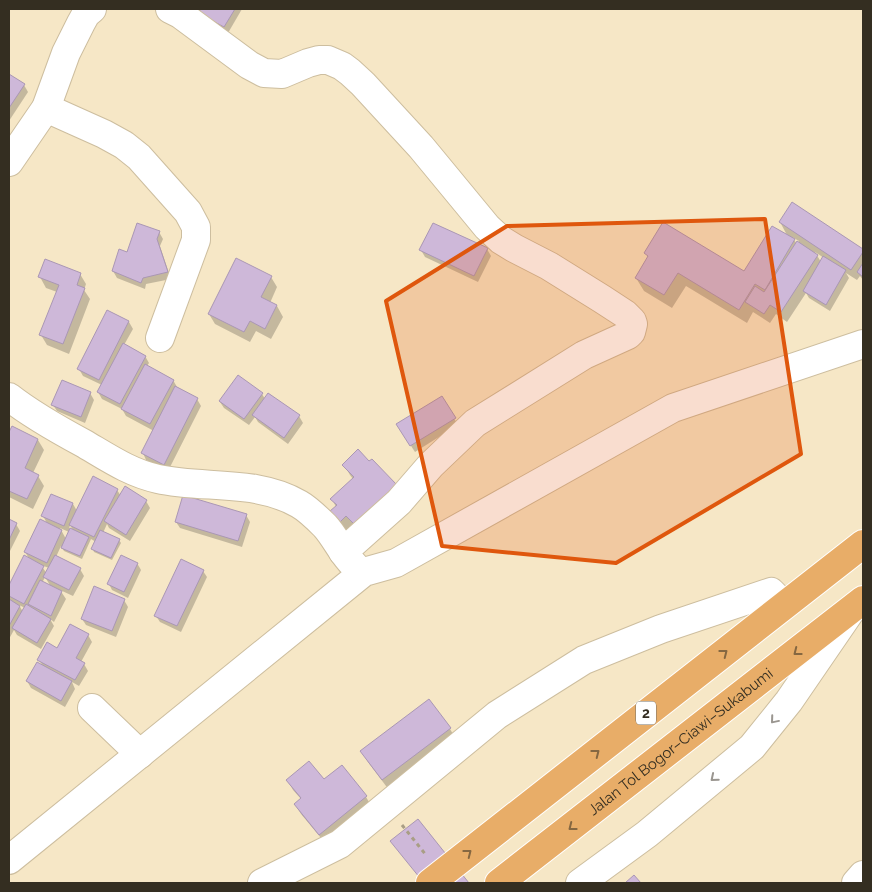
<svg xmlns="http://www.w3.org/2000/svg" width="872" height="892" font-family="Raleway,sans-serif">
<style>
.shadow{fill:#0003;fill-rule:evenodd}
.building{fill:#ceb8d9;stroke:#aa97b4}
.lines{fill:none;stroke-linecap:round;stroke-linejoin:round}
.minor-casing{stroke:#cdbe9f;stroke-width:30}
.highway-casing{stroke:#fff;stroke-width:30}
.path{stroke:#a99e85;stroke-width:3;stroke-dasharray:4 4;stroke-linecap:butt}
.minor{stroke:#fff;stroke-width:28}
.highway{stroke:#e8ad68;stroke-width:28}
.oneway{stroke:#856741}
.oneway2{stroke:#9a9690}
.marked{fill:#df570d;fill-opacity:0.2;stroke:#df570d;stroke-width:4;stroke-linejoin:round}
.labels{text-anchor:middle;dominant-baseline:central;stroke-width:4.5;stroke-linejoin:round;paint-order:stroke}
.shield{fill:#fff;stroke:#716d64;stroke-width:1}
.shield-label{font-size:14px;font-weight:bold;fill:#342e21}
.street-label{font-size:15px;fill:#342e21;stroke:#fff}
</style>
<rect width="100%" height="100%" fill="#f6e7c6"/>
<g class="shadow">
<polygon points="202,9 242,9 228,33 200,13"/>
<polygon points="9,75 24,85 28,92 9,121"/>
<path d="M792,204L863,251V280L860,276L857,280L846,273L849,278L830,311L809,298L806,293L787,322L776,314L770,323L753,312L747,323L686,286L672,308L644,291L636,278L648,258L646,253L745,273L788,237L780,222ZM792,237L799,241L797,244ZM815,252L824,258L821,262Z"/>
<polygon points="159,232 163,239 160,246 171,279 146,284 145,289 117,278 113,271"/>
<polygon points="487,249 491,256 478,282 425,257 421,250"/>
<polygon points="80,274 86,284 84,290 90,299 69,354 47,345 41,335 57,292 46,288 40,277"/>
<polygon points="271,277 277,287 270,303 277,306 283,317 271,339 256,331 250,342 215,324 209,314"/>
<polygon points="108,312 129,322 133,329 124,345 145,356 149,363 147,366 173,380 177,387 197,399 201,406 168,471 146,460 143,453 154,431 126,416 122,409 102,399 98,392 102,385 83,376 79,369"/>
<polygon points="90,393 94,400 85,423 57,411 53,405"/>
<polygon points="262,394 265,399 299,416 303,423 288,444 258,422 255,417 249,425 224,408 220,402"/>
<polygon points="442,398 458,425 415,452 402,432"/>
<polygon points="12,428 38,440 44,450 33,473 38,476 44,486 33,509 9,497 9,435"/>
<polygon points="344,465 396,486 347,531 337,522 331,512 336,507 332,499 353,479 350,475"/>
<path d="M117,490L121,496L146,501L150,508L130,541L109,528L107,524L103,533L119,540L121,543L112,560L94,552L93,549L96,542L91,539L82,559L64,551L61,546L56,557L80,569L84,576L73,596L60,590L66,599L54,622L50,619L54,626L41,649L17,635L14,630L9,639V587L25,557L30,560L25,552L48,525L43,516L73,504L77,511ZM70,525L74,532L69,529ZM60,528L69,532L66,539ZM41,565L49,568L47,574ZM45,577L51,587L42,583ZM19,605L25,608L23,612Z"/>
<polygon points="246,515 250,522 242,547 180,528 176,522"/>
<polygon points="9,520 16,524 20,531 9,553"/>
<polygon points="137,563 141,570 128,598 112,590 109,584"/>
<polygon points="203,571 207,577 181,632 160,622 156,616"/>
<polygon points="124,600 128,607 116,637 86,625 82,619"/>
<polygon points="88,635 92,642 81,662 84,664 88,671 79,686 72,682 75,689 65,707 31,688 27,681 43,666 39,660"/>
<polygon points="429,701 450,729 456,739 389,790 368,762 362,751"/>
<polygon points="288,780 323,781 366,797 372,807 326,844 301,814 295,804 301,799 293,790"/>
</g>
<g class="building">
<polygon points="201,9 235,9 224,27 198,13"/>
<polygon points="9,74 25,84 9,108"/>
<polygon points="792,202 863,249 863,252 851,270 779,222"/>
<polygon points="663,222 744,271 772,226 795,239 765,290 755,284 739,310 678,273 664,295 635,278 648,256 644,253"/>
<polygon points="137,223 160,231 157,239 168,272 143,278 141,283 112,271 119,249 127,252"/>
<polygon points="433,223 488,248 474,276 419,250"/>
<polygon points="797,241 818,255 781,312 770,305 764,314 745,302 755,286 764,292"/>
<polygon points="823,256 846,270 826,305 803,291"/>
<polygon points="236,258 272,276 261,297 277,305 265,329 250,321 244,332 208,314"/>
<polygon points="45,259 81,273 77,285 85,288 63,344 39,335 59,285 38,277"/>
<polygon points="863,263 863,277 857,272"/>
<polygon points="107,310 129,321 99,380 77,369"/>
<polygon points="123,343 146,356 120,404 97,392"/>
<polygon points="145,364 174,380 150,424 121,409"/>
<polygon points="238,375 263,393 244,419 219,401"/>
<polygon points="62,380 91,392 81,417 51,405"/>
<polygon points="175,386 198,398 164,465 141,453"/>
<polygon points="268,393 300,415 284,438 252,415"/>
<polygon points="442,396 456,418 410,446 396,424"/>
<polygon points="12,426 38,439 25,468 39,475 27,499 9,491 9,432"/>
<polygon points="358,449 369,461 372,459 397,485 355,525 346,516 340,522 330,511 337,505 330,499 354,477 342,465"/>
<polygon points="93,476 118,489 94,537 69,525"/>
<polygon points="125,486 147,500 126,535 104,521"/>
<polygon points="51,494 73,503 64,526 41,516"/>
<polygon points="183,495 247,514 238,541 175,522"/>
<polygon points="9,519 17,523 9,540"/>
<polygon points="40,519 62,530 47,563 24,552"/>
<polygon points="70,528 89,537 80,556 61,548"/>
<polygon points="100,530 120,539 111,558 91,549"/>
<polygon points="24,555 44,566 24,604 9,596 9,585"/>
<polygon points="55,555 81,568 69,590 43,577"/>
<polygon points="121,555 138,563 124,592 107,584"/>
<polygon points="181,559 204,570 177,626 154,616"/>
<polygon points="40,580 62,591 51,616 28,604"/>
<polygon points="94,586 125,599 112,631 81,619"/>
<polygon points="9,599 20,606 9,626"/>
<polygon points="26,604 51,619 37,643 12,628"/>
<polygon points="70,624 89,634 76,658 85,663 75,680 37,660 47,642 57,648"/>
<polygon points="37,662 72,681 61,701 26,681"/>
<polygon points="429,699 451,728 382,780 360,751"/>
<polygon points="309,761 324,779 342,765 367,796 319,835 294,804 301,798 286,780"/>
<polygon points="418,819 469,883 424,883 390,841"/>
<polygon points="634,875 641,883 625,883"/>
</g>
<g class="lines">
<defs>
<g id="minor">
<polyline points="170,9 180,14 249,65 264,73 282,74 308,63 319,60 328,60 342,66 350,72 363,84 421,147 487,227 501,240 514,248 549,266 602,299 625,314 632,321 633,324 631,332 628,335 584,355 475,423 431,465 399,502 343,552"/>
<polyline points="46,108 104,134 124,145 139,157 188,212 196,227 196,240 160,338"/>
<polyline points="9,162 46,108 66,53 81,23 86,14 92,9"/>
<path d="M9,397C32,415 57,429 83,443C107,457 130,473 158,479C203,489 256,479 299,504C308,509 317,518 325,526C336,538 342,554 354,565"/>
<polyline points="92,708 140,754"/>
<polyline points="9,860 364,572 396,563 673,408 863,344"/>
<polyline points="262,883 340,844 497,715 584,660 661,629 771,592 784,605"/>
<polyline points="580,883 647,834 752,747 789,701 850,612"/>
<polyline points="856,883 863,875"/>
</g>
<g id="highway">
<polyline points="430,883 863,544"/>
<path id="s1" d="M499,883L863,600"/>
</g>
</defs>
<use href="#minor" class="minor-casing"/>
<use href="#highway" class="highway-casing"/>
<polyline class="path" points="402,825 426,855"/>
<use href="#minor" class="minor"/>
<use href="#highway" class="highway"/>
</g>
<defs><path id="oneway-chevron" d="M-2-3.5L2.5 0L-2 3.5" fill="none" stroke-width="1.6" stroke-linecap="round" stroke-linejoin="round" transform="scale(1.25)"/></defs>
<g class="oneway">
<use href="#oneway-chevron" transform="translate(797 652) rotate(142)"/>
<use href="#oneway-chevron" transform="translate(724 653) rotate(-38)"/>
<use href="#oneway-chevron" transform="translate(596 753) rotate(-38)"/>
<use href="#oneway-chevron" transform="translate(572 827) rotate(142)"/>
<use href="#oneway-chevron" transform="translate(468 853) rotate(-38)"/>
</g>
<g class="oneway2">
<use href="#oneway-chevron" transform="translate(774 720) rotate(130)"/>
<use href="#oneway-chevron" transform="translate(714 778) rotate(140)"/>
</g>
<path class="marked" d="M765,219L801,454L616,563L442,546L386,301L507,226Z"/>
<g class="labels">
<rect class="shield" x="636" y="701.5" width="20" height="23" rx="4"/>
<g class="shield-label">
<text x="646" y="713">2</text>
</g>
<g class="street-label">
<text stroke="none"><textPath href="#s1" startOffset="230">Jalan Tol Bogor–Ciawi–Sukabumi</textPath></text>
</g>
</g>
<rect width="872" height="892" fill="none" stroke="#342e21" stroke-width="20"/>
</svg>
